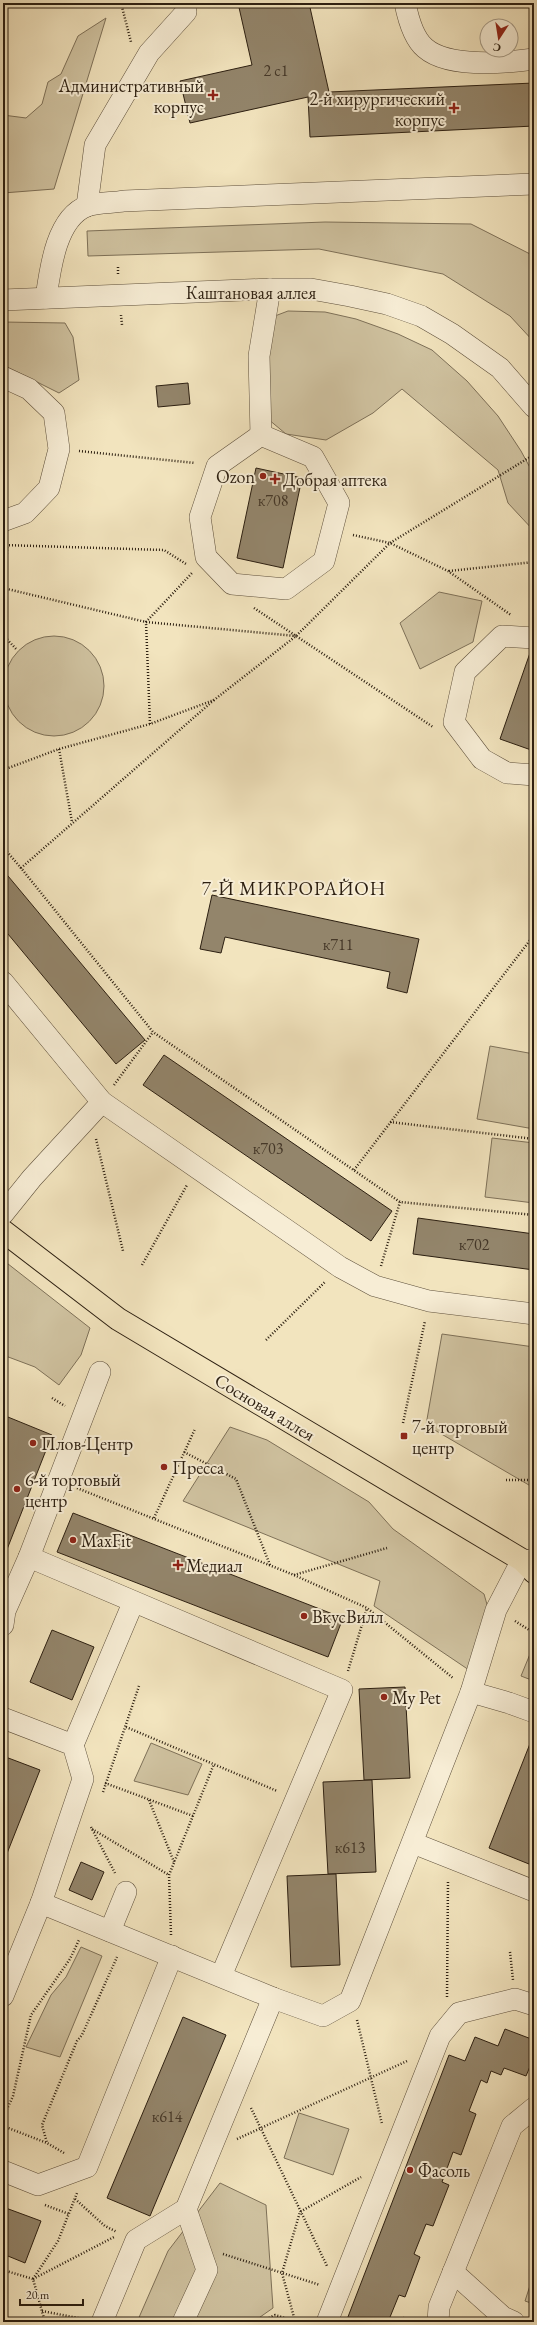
<svg xmlns="http://www.w3.org/2000/svg" width="537" height="2325" font-family="'EB Garamond',serif">
<style>
.green{fill:#d0c3a1;stroke:#7e7159}
.building{fill:#93856b;stroke:#2c1f11}
.lines{fill:none;stroke-linecap:round;stroke-linejoin:round}
.minor-casing{stroke:#5e503c;stroke-width:22}
.major-casing{stroke:#2c1f11;stroke-width:24}
.path{stroke:#2c1f11;stroke-width:2.5;stroke-dasharray:1 2;stroke-linecap:butt}
.minor{stroke:#f7edd5;stroke-width:21}
.major{stroke:#f2e4be;stroke-width:22}
.poi-dot{fill:#8f2418;stroke:#f7edd5;stroke-width:1.5}
.labels{text-anchor:middle;dominant-baseline:central;stroke-width:4;stroke-linejoin:round;paint-order:stroke}
.number-label{font-size:16px;fill:#463828}
.poi-label{font-size:18px;fill:#2c1f11;stroke:#f7edd5;text-anchor:start}
.street-label{font-size:18px;fill:#2c1f11;stroke:#f7edd5}
.neighbourhood-label{font-size:19px;letter-spacing:1px;fill:#2c1f11;stroke:#f7edd5}
</style>
<rect width="100%" height="100%" fill="#f2e4be"/>
<filter id="stains"><feTurbulence type="fractalNoise" baseFrequency=".005" numOctaves="4"/><feColorMatrix values="0 0 0 0 .2 0 0 0 0 .09 0 0 0 0 .02 0 0 0 .5 -.17"/></filter>
<radialGradient id="worn" r=".72"><stop offset=".6" stop-color="#630" stop-opacity="0"/><stop offset="1" stop-color="#630" stop-opacity=".3"/></radialGradient>
<g class="green">
<polygon points="106,18 54,189 3,193 3,115 26,118 42,104 48,82 61,74 78,36"/>
<polygon points="325,222 471,224 534,256 534,342 510,316 443,274 319,249 88,256 87,231"/>
<polygon points="288,311 325,312 356,319 398,334 432,350 467,381 498,416 521,451 534,475 534,531 508,503 498,470 402,389 373,413 326,440 286,434 262,414 267,319"/>
<polygon points="3,322 65,323 73,337 79,380 59,393 3,365"/>
<polygon points="439,592 482,601 473,642 420,669 400,623"/>
<circle cx="54" cy="686" r="50"/>
<polygon points="490,1046 534,1054 534,1129 477,1119"/>
<polygon points="492,1138 534,1143 534,1203 485,1197"/>
<polygon points="3,1260 90,1328 81,1355 59,1385 35,1367 3,1355"/>
<polygon points="442,1334 534,1347 534,1488 426,1425"/>
<polygon points="230,1427 267,1440 369,1502 393,1529 484,1594 490,1615 469,1670 374,1606 380,1581 183,1501"/>
<polygon points="530,1654 534,1654 534,1681 521,1676"/>
<polygon points="151,1743 202,1764 188,1795 134,1781"/>
<polygon points="81,1947 102,1956 60,2057 26,2047 51,1995 66,1977"/>
<polygon points="299,2113 349,2129 333,2175 284,2158"/>
<polygon points="220,2183 266,2205 273,2308 253,2322 137,2322 168,2251"/>
<polygon points="534,2273 534,2304 525,2301"/>
</g>
<g class="building">
<polygon points="238,3 309,3 329,92 534,83 534,126 310,137 308,97 190,123 180,81 252,65"/>
<polygon points="188,383 190,404 158,407 156,386"/>
<polygon points="256,468 302,478 283,568 237,558"/>
<polygon points="531,650 534,650 534,751 500,739"/>
<polygon points="3,870 145,1040 116,1064 3,928"/>
<polygon points="212,895 419,939 407,993 387,988 390,972 225,937 221,953 200,949"/>
<polygon points="164,1055 392,1211 371,1241 143,1085"/>
<polygon points="418,1218 534,1234 534,1270 413,1254"/>
<polygon points="3,1415 52,1435 4,1557 3,1557"/>
<polygon points="73,1513 343,1618 328,1657 57,1552"/>
<polygon points="52,1630 94,1647 72,1700 30,1682"/>
<polygon points="405,1687 410,1778 364,1780 359,1689"/>
<polygon points="533,1736 534,1736 534,1866 489,1848"/>
<polygon points="3,1756 40,1770 4,1861 3,1861"/>
<polygon points="372,1780 376,1872 328,1874 323,1782"/>
<polygon points="81,1862 104,1872 92,1900 69,1890"/>
<polygon points="336,1874 340,1965 291,1967 287,1876"/>
<polygon points="183,2017 226,2035 150,2216 107,2198"/>
<polygon points="505,2029 534,2040 534,2057 526,2076 504,2068 501,2075 491,2071 487,2083 481,2080 469,2111 476,2114 461,2155 453,2152 442,2182 449,2185 433,2226 426,2224 414,2254 420,2257 405,2297 399,2295 388,2322 346,2322 449,2055 465,2061 475,2037 498,2046"/>
<polygon points="3,2207 41,2221 25,2263 3,2254"/>
</g>
<g class="lines">
<defs>
<g id="minor">
<path d="M405,3C408,18 413,38 425,48C448,68 505,63 534,59"/>
<polyline points="87,206 95,145 149,53 186,12"/>
<path d="M46,298C50,270 56,218 87,206C97,202 112,203 124,201L534,184"/>
<polyline points="3,300 270,289 311,289 350,296 387,304 421,316 452,334 500,368 534,407"/>
<polyline points="3,377 29,389 54,413 59,449 49,488 25,513 3,521"/>
<polygon points="261,435 313,457 339,503 324,561 286,589 232,584 206,557 200,517 217,466"/>
<polyline points="261,435 259,356 270,289"/>
<polyline points="534,638 502,636 465,672 454,722 482,759 507,773 534,775"/>
<polyline points="3,982 102,1102 340,1267 375,1286 429,1301 534,1314"/>
<polyline points="3,1214 32,1178 102,1102"/>
<polyline points="29,1557 342,1690 221,1976"/>
<polyline points="3,1625 5,1611 29,1557 100,1372"/>
<polyline points="471,1692 509,1703 534,1712"/>
<polyline points="3,1718 73,1745 83,1779 41,1903 3,1996"/>
<polyline points="73,1745 133,1603"/>
<polyline points="413,1843 534,1891"/>
<polyline points="41,1903 273,1998 323,2016 350,2001 471,1692 496,1610 522,1560 534,1561"/>
<polyline points="110,1931 126,1892"/>
<polyline points="3,2171 38,2185 87,2167 172,1956"/>
<polyline points="453,2272 503,2317 514,2322"/>
<polyline points="102,2322 136,2240 186,2209 273,1998"/>
<polyline points="183,2322 207,2270 186,2209"/>
<polyline points="327,2322 440,2036 459,2013 515,1999 534,2005"/>
<polyline points="438,2322 439,2307 512,2126 534,2108"/>
</g>
<polyline id="major" points="3,1231 118,1319 522,1560 534,1572"/>
</defs>
<use href="#minor" class="minor-casing"/>
<use href="#major" class="major-casing"/>
<g class="path">
<polyline points="121,3 131,42"/>
<polyline points="118,267 118,274"/>
<polyline points="121,315 122,325"/>
<polyline points="79,451 195,463"/>
<polyline points="353,535 390,543 448,571 511,615"/>
<polyline points="3,545 164,550 186,564"/>
<polyline points="449,571 534,562"/>
<polyline points="3,588 146,622 296,636"/>
<polyline points="254,608 433,727"/>
<polyline points="3,635 17,650"/>
<polyline points="5,638 7,545"/>
<polyline points="214,700 21,868 153,1032 400,1202 534,1215"/>
<polyline points="150,724 146,622 192,573"/>
<polyline points="59,749 72,822"/>
<polyline points="3,770 59,749 150,724 214,700 296,636 390,543 530,457"/>
<polyline points="3,847 21,868"/>
<polyline points="114,1085 153,1032"/>
<polyline points="390,1122 534,1139"/>
<polyline points="96,1139 123,1251"/>
<polyline points="354,1170 534,935"/>
<polyline points="142,1265 187,1185"/>
<polyline points="381,1266 400,1202"/>
<polyline points="266,1340 325,1282"/>
<polyline points="52,1398 65,1406"/>
<polyline points="403,1423 425,1321"/>
<polyline points="184,1452 236,1479 270,1565"/>
<polyline points="506,1480 534,1480"/>
<polyline points="77,1488 294,1575 367,1608 453,1678"/>
<polyline points="154,1518 195,1429"/>
<polyline points="294,1575 387,1548"/>
<polyline points="515,1621 534,1633"/>
<polyline points="348,1671 367,1608"/>
<polyline points="126,1727 277,1791"/>
<polyline points="105,1783 193,1816"/>
<polyline points="103,1792 139,1686"/>
<polyline points="149,1800 174,1862"/>
<polyline points="91,1827 115,1873"/>
<polyline points="92,1829 169,1875"/>
<polyline points="171,1935 169,1875 214,1764"/>
<polyline points="510,1952 513,1980"/>
<polyline points="447,1997 448,1880"/>
<polyline points="357,2020 382,2124"/>
<polyline points="251,2108 327,2266"/>
<polyline points="3,2118 13,2096 31,2015 70,1959 79,1940"/>
<polyline points="3,2126 47,2143"/>
<polyline points="237,2139 407,2061"/>
<polyline points="64,2153 47,2143 42,2125 77,2041 82,2035 117,1957"/>
<polyline points="75,2199 105,2226 117,2232"/>
<polyline points="45,2205 69,2214"/>
<polyline points="223,2254 320,2285"/>
<polyline points="3,2270 33,2279 45,2322"/>
<polyline points="33,2279 58,2241 77,2193"/>
<polyline points="33,2279 114,2237"/>
<polyline points="42,2311 83,2319"/>
<polyline points="403,2318 416,2322"/>
<polyline points="295,2321 282,2273 300,2212 361,2177"/>
<polyline points="261,2322 275,2315 298,2322"/>
</g>
<use href="#minor" class="minor"/>
<use href="#major" class="major"/>
</g>
<g class="poi-dot">
<path d="M211 89h4v4h4v4h-4v4h-4v-4h-4v-4h4z"/>
<path d="M452 102h4v4h4v4h-4v4h-4v-4h-4v-4h4z"/>
<circle cx="263" cy="476" r="4"/>
<path d="M273 473h4v4h4v4h-4v4h-4v-4h-4v-4h4z"/>
<rect x="400" y="1432" width="8" height="8" rx="2"/>
<circle cx="33" cy="1443" r="4"/>
<circle cx="164" cy="1467" r="4"/>
<circle cx="17" cy="1489" r="4"/>
<circle cx="73" cy="1540" r="4"/>
<path d="M176 1559h4v4h4v4h-4v4h-4v-4h-4v-4h4z"/>
<circle cx="304" cy="1616" r="4"/>
<circle cx="384" cy="1697" r="4"/>
<circle cx="410" cy="2170" r="4"/>
</g>
<g class="labels">
<g class="number-label">
<text x="276" y="70">2 с1</text>
<text x="273" y="500">к708</text>
<text x="338" y="944">к711</text>
<text x="268" y="1148">к703</text>
<text x="474" y="1244">к702</text>
<text x="350" y="1847">к613</text>
<text x="167" y="2116">к614</text>
</g>
<g class="poi-label">
<text x="204" y="85" text-anchor="end">Административный<tspan x="204" dy="21">корпус</tspan></text>
<text x="445" y="98" text-anchor="end">2-й хирургический<tspan x="445" dy="21">корпус</tspan></text>
<text x="255" y="476" text-anchor="end">Ozon</text>
<text x="283" y="479">Добрая аптека</text>
<text x="412" y="1426">7-й торговый<tspan x="412" dy="21">центр</tspan></text>
<text x="41" y="1443">Плов-Центр</text>
<text x="172" y="1467">Пресса</text>
<text x="25" y="1479">6-й торговый<tspan x="25" dy="21">центр</tspan></text>
<text x="81" y="1540">MaxFit</text>
<text x="186" y="1565">Медиал</text>
<text x="312" y="1616">ВкусВилл</text>
<text x="392" y="1697">My Pet</text>
<text x="418" y="2170">Фасоль</text>
</g>
<g class="street-label">
<text x="251" y="292">Каштановая аллея</text>
<text transform="translate(265 1407) rotate(31)">Сосновая аллея</text>
</g>
<g class="neighbourhood-label">
<text x="294" y="888">7-Й МИКРОРАЙОН</text>
</g>
</g>
<rect width="537" height="2325" fill="none" stroke="#f2e4be" stroke-width="16"/>
<rect x="4" y="4" width="529" height="2317" fill="none" stroke="#2c1f11" stroke-width="2"/>
<rect x="8" y="8" width="521" height="2309" fill="none" stroke="#2c1f11"/>
<g transform="translate(499 38) rotate(192)"><circle r="19" fill="#f7edd5" stroke="#a69b87"/>
<path d="M0-3L7 15L0 10L-7 15Z" fill="#8f2418"/>
<text y="-6" font-size="11" font-weight="bold" text-anchor="middle" fill="#2c1f11">С</text>
</g>
<path d="M20 2299v6h63v-6" fill="none" stroke="#2c1f11" stroke-width="2"/>
<text x="26" y="2299" font-size="12" fill="#2c1f11" stroke="#f7edd5" stroke-width="3" paint-order="stroke">20 m</text>
<rect width="100%" height="100%" filter="url(#stains)"/>
<rect width="100%" height="100%" fill="url(#worn)"/>
</svg>
